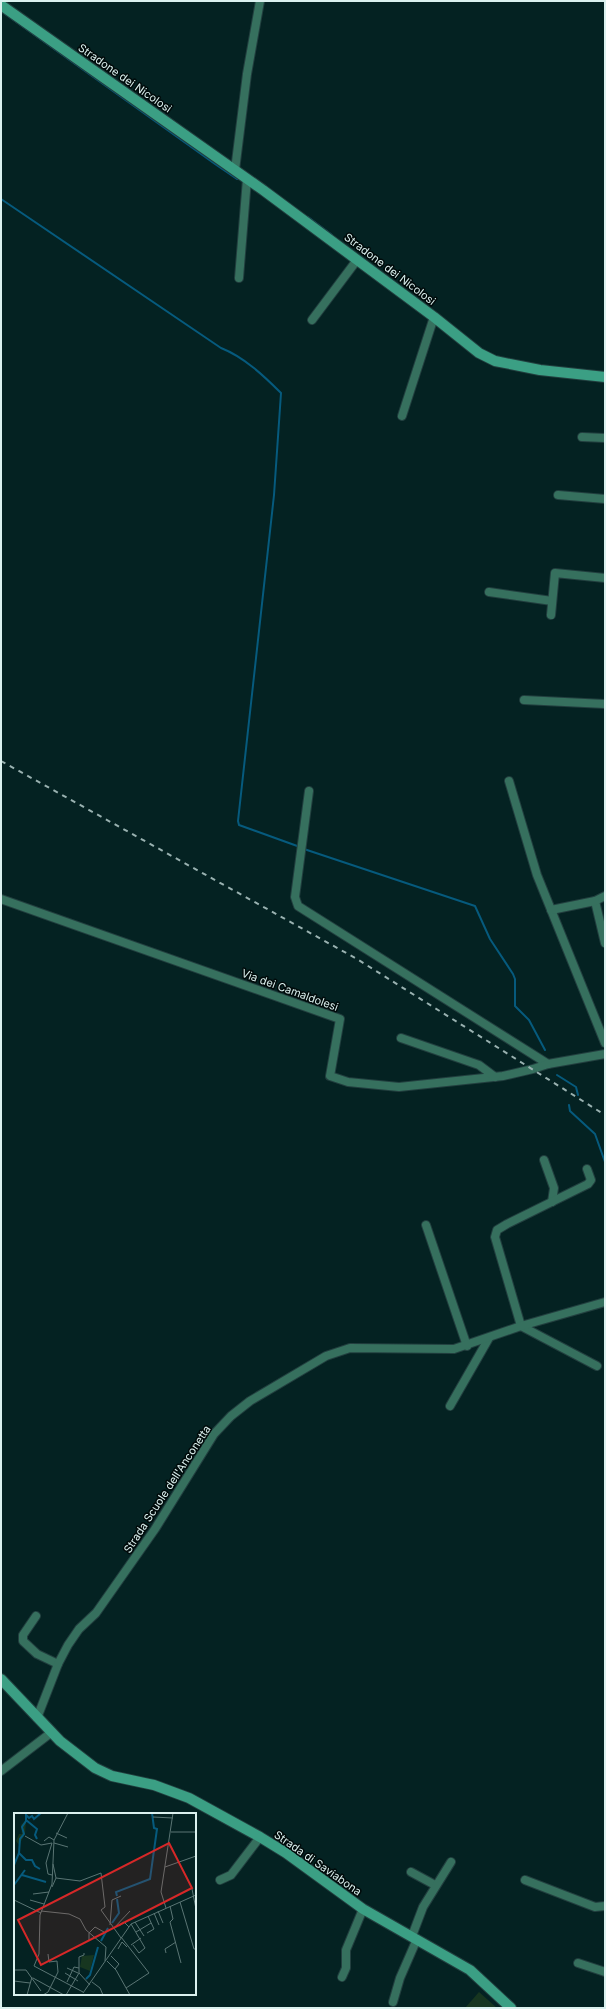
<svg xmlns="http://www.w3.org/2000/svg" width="606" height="2009" font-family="Inter,sans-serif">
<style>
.pitch{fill:#173620}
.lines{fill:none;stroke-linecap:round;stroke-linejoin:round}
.stream{stroke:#065a7d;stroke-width:2}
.street-casing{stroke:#223f3f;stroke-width:10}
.secondary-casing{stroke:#223f3f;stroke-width:12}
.street{stroke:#36705e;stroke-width:8}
.secondary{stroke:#3b9f84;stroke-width:10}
.rail{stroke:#99b1b0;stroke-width:2;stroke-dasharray:5 5;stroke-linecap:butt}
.labels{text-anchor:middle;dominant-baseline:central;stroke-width:3;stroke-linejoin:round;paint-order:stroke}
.street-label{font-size:11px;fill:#dbf1ef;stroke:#000a0a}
.inset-river{fill:none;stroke:#065a7d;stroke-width:2}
.inset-road{fill:none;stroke:#5a7574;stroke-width:1}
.view{fill:#d62828;fill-opacity:0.15;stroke:#d62828;stroke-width:2}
.inset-edge{fill:none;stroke:#dbf1ef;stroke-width:2}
</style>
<rect width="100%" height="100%" fill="#042222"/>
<polygon class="pitch" points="479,1992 497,2008 465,2008"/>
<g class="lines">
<g class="stream">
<polyline points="1,11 215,164 237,179 239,179"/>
<path d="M1,199L221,348C244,357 264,376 281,393L274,495L238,821L239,825L300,847"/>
<polyline points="308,217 332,235"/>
<polyline points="304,849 475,906 490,939 513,974 515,979 515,1006 529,1020 545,1050"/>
<polyline points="557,1075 576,1087 578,1095"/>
<polyline points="569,1105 570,1111 595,1134 605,1162"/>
</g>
<defs>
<g id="street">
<polyline points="235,170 247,74 260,1"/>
<polyline points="239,278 247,179"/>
<polyline points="312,320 357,260"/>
<polyline points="402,416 434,317"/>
<polyline points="582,437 605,438"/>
<polyline points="558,495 605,499"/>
<polyline points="489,592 552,601"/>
<polyline points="551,615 555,573 605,578"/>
<polyline points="524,700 605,704"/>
<polyline points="509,781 537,875 605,1043"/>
<polyline points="309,791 295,897 298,906 548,1064"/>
<polyline points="605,896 595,901 605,943"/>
<polyline points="1,899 340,1019 330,1076 348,1082 399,1087 503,1076 533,1069 548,1064 605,1054"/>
<polyline points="551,910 595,901"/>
<polyline points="401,1038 479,1065 495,1077"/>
<polyline points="544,1160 554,1188 552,1202"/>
<polyline points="587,1169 591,1180 588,1184 507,1224 497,1230 495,1237 521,1326 597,1366"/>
<polyline points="426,1225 467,1346"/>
<polyline points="450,1406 489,1338"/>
<polyline points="36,1616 23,1635 23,1641 37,1654 58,1664"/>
<polyline points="37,1718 58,1664 68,1645 79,1629 96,1613 155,1529 214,1434 231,1416 250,1401 326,1356 350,1348 454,1349 521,1326 605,1302"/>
<polyline points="1,1771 52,1732"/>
<polyline points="411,1872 435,1885"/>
<polyline points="220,1880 231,1875 260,1837"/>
<polyline points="525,1880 595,1907 605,1906"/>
<polyline points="412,1936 423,1907 451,1862"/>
<polyline points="578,1963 605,1972"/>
<polyline points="342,1977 346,1968 346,1950 363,1909"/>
<polyline points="393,2002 400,1978 417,1939"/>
</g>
<g id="secondary">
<polyline points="1,5 263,190 434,317 479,353 495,361 540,370 605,377"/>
<polyline points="1,1679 60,1741 95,1768 112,1776 154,1785 189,1798 260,1837 286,1853 363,1909 470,1970 511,2008"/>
</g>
</defs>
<use href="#street" class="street-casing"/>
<use href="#secondary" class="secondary-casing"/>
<use href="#street" class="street"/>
<use href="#secondary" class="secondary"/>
<polyline class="rail" points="1,761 357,959 605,1115"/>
</g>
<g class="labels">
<g class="street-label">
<text transform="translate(125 78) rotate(35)">Stradone dei Nicolosi</text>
<text transform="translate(390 269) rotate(37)">Stradone dei Nicolosi</text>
<text transform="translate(290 990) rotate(20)">Via dei Camaldolesi</text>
<text transform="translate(167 1489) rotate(-57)">Strada Scuole dell'Anconetta</text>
<text transform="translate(318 1863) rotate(35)">Strada di Saviabona</text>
</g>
</g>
<g transform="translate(14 1813)">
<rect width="182" height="182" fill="#042222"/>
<path d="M12,7L11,21L5,32L2,28L5,21H8L7,12Z" fill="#173620"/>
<path d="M80,142L76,158L66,154L68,143Z" fill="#173620"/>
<path class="inset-river" d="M12,7L23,16L21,22L23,26M5,40L12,47H18L21,53L26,56M0,52L5,40L6,26L10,21L8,14L12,8V2L15,5L18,3L20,6L27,0M8,62L32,69M0,72L11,57M103,83L102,79L136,66L143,16L140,15L138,0M98,110L105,100L103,86M87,128L94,115M72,166L76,162L84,134"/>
<path class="inset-road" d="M139,4L159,5M157,19H182M42,20L53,25M11,23L27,32L38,30M30,28L35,24L40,27M38,30L32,50L34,61L38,62M40,30L54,34M151,54L182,43M42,65L66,68L87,60L91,94L87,97L107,125M38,74L42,65L39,51M178,76L182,96M19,81L35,79M0,87L27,100M16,87L30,91M166,89L180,136H182M156,93L159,106L156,109L167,150M152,95L147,79L159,0M27,98L55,101L66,106L72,117L92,134L91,148M144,98L149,110M140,100L145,112M121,109L130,123M117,111L131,135L125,140L119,132M96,112L98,87L107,83M105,113L110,109L115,114M99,116L116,98M122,119L137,110M133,120L140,116L134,103M107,124L135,160L112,175M75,127V120L81,114L90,119M117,132L127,125M104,136L108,129L113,134M70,140V142L65,144V160L76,172M152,140L151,136L162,129M97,143L105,151L101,156M93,148L102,157L116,182M20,153L25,141L26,102L38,71L40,27L54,0M20,153L69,179M53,155L64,160M0,157H12L27,178M51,160L64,168M19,165L50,182M0,168L16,170M53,169L60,154L65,155M78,169L86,175L89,182M69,180L117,111L182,82M13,182L18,164M29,182L34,179L44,159L43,148L35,149L34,141M52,182L65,160"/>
<path class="view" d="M155,30L178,75L27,152L4,107Z"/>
<rect width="182" height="182" class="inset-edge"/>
</g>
<rect width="606" height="2009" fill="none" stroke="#dbf1ef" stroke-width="4"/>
</svg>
